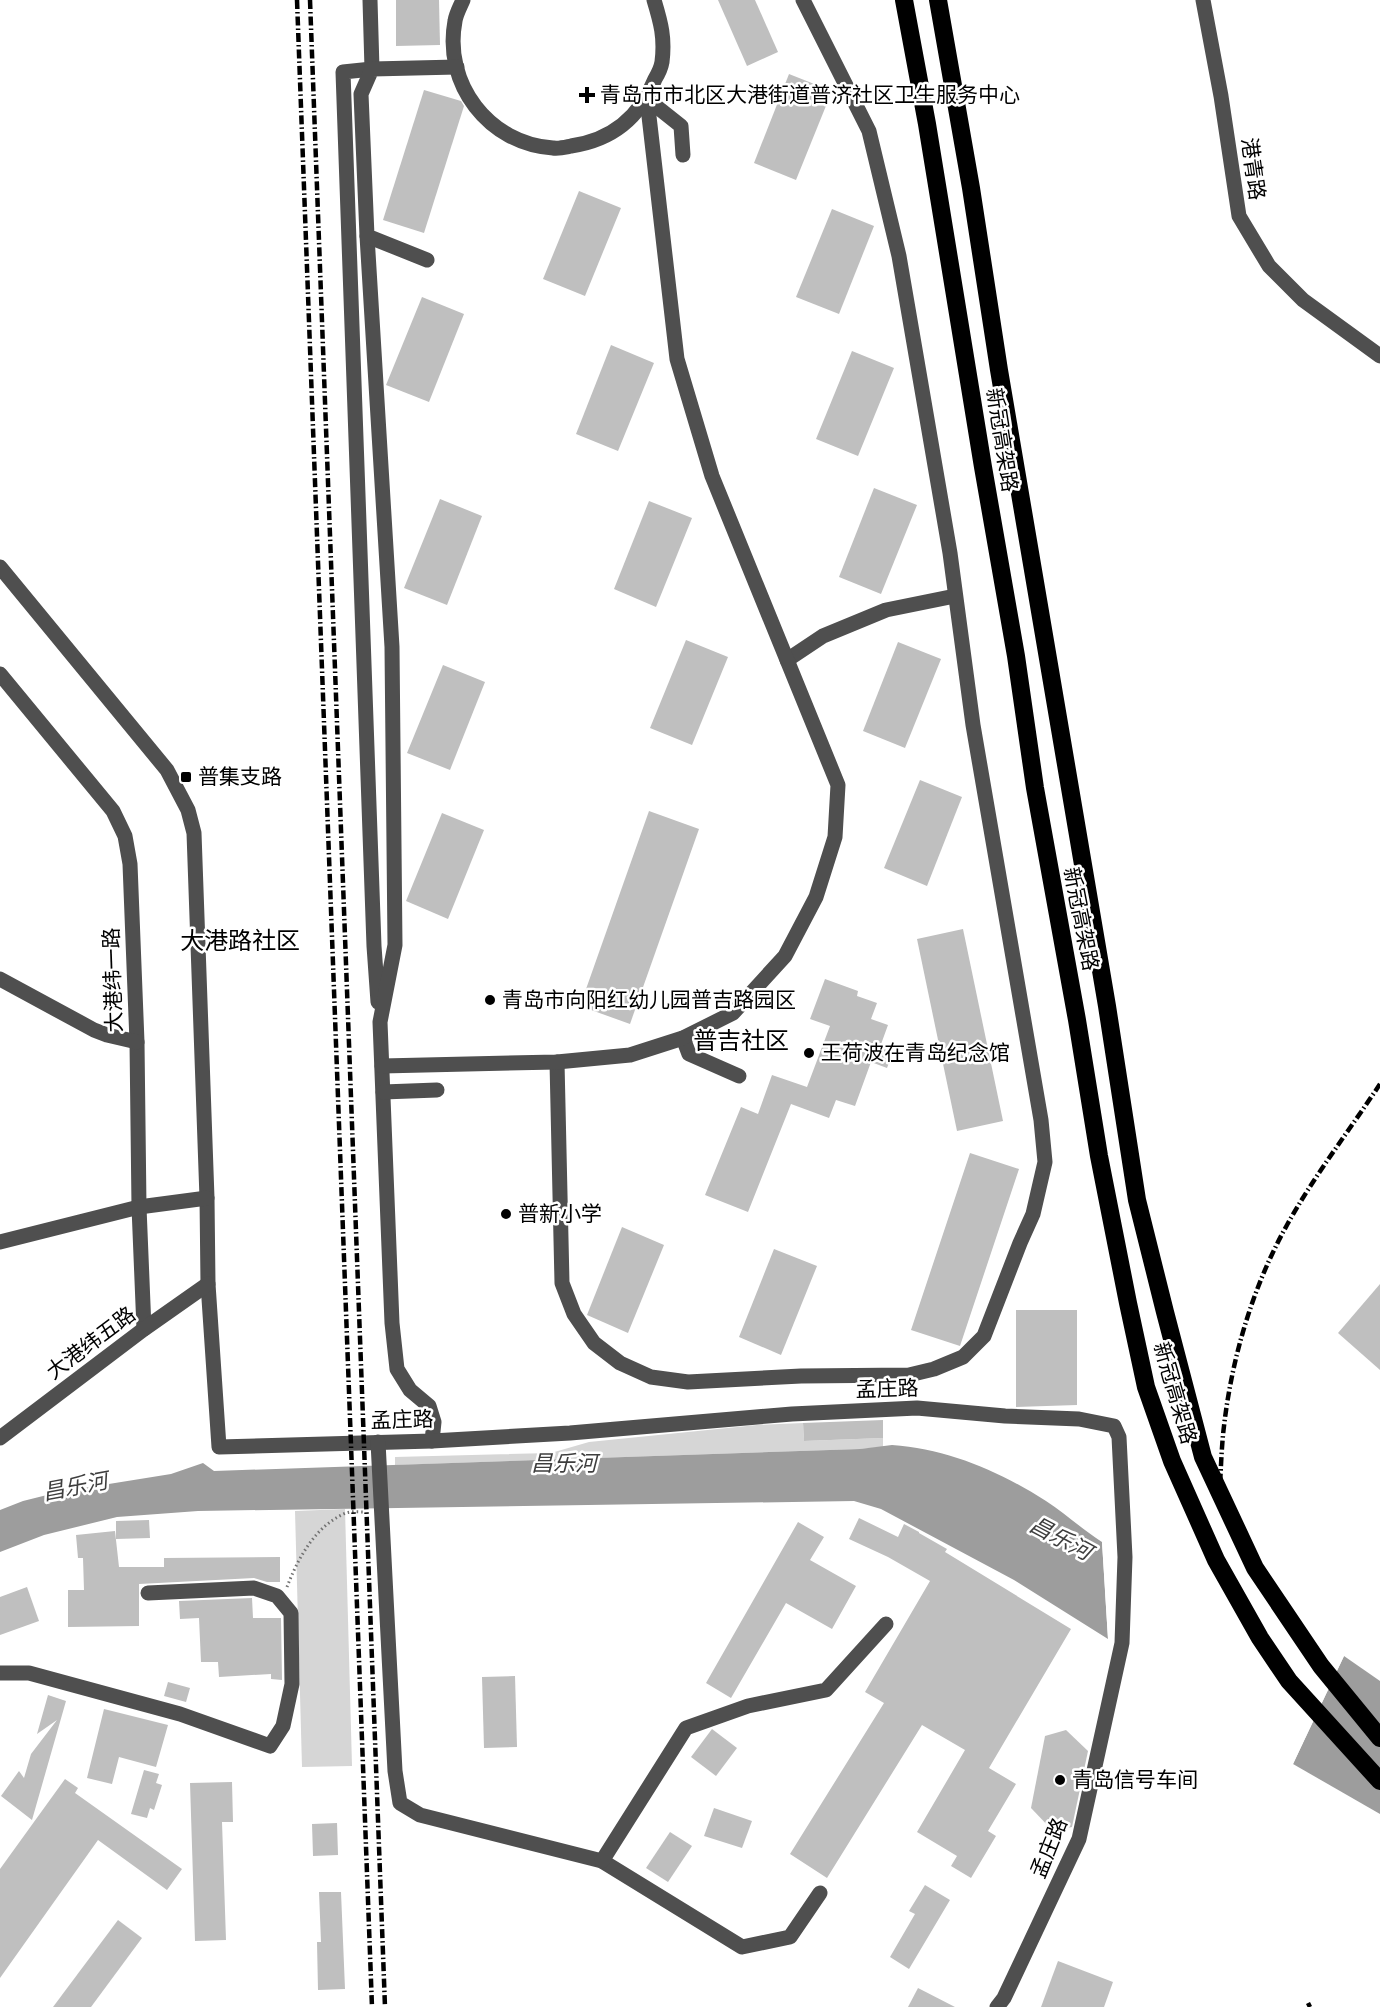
<svg xmlns="http://www.w3.org/2000/svg" width="1380" height="2007" font-family="Ubuntu,'Noto Sans SC',sans-serif">
  <rect width="100%" height="100%" fill="#fff"/>
  <g fill="#d6d6d6">
    <polygon points="803,1423 804,1441 883,1438 883,1447 860,1449 395,1465 395,1457 551,1453 589,1442 757,1425"/>
    <polygon points="345,1509 352,1766 302,1767 295,1511"/>
  </g>
  <g fill="#9d9d9d">
    <path d="M892,1445C948,1449 999,1471 1046,1501C1066,1514 1083,1530 1102,1542L1108,1639L1014,1580L881,1509L854,1501L198,1511L117,1517L44,1535L0,1552V1510L23,1501L59,1492L171,1474L203,1463L214,1471L860,1449Z"/>
    <polygon points="1344,1656 1380,1681 1380,1814 1293,1764"/>
  </g>
  <g fill="#fff">
    <polygon points="1102,1542 1106,1544 1111,1641 1108,1639"/>
    <polygon points="1341,1654 1344,1656 1293,1764 1290,1762"/>
  </g>
  <g fill="#bfbfbf">
    <polygon points="396,0 439,0 440,45 396,46"/>
    <polygon points="718,0 755,0 778,52 747,66"/>
    <polygon points="789,74 832,91 796,180 754,163"/>
    <polygon points="424,90 461,101 464,106 424,233 383,220"/>
    <polygon points="579,191 621,208 585,296 543,279"/>
    <polygon points="832,209 874,226 839,314 796,297"/>
    <polygon points="422,297 464,314 429,402 386,385"/>
    <polygon points="611,345 654,363 618,451 576,434"/>
    <polygon points="852,351 894,368 858,456 816,439"/>
    <polygon points="874,488 917,505 881,594 839,577"/>
    <polygon points="440,499 482,516 447,605 404,588"/>
    <polygon points="649,501 692,518 656,607 614,589"/>
    <polygon points="686,640 728,657 692,745 650,728"/>
    <polygon points="898,642 941,659 905,748 863,731"/>
    <polygon points="443,665 485,682 450,770 407,753"/>
    <polygon points="920,780 962,797 927,886 884,868"/>
    <polygon points="649,811 699,829 630,1024 580,1006"/>
    <polygon points="442,813 484,830 448,919 406,901"/>
    <polygon points="963,929 1003,1121 957,1131 917,939"/>
    <polygon points="825,979 858,991 857,996 877,1003 871,1019 888,1025 880,1047 893,1052 887,1068 871,1062 855,1106 836,1100 829,1118 791,1104 748,1212 705,1195 741,1107 758,1114 772,1075 807,1087 830,1026 810,1019"/>
    <polygon points="970,1153 1019,1169 960,1346 911,1330"/>
    <polygon points="622,1227 664,1245 628,1333 587,1315"/>
    <polygon points="774,1249 817,1266 781,1355 739,1337"/>
    <polygon points="1380,1284 1380,1370 1338,1333"/>
    <polygon points="1016,1310 1077,1310 1077,1405 1016,1407"/>
    <polygon points="883,1420 883,1438 804,1441 803,1423"/>
    <polygon points="859,1518 898,1537 904,1524 919,1532 919,1533 947,1549 945,1552 1071,1629 989,1768 1016,1784 988,1831 996,1836 971,1878 951,1866 957,1856 917,1832 965,1750 922,1725 827,1878 790,1854 884,1703 865,1692 930,1581 888,1557 849,1539"/>
    <polygon points="149,1520 150,1538 116,1539 116,1521"/>
    <polygon points="798,1522 824,1537 810,1560 856,1586 832,1629 786,1603 731,1698 706,1683"/>
    <polygon points="115,1531 119,1567 164,1567 164,1558 280,1557 280,1582 267,1582 254,1578 139,1584 139,1626 68,1627 68,1590 84,1590 83,1558 78,1558 76,1535"/>
    <polygon points="27,1587 39,1621 0,1635 0,1597"/>
    <polygon points="252,1598 253,1618 281,1618 282,1680 271,1679 271,1674 219,1677 218,1662 201,1662 199,1618 180,1619 179,1601"/>
    <polygon points="515,1676 517,1747 484,1748 482,1677"/>
    <polygon points="168,1682 190,1688 186,1702 164,1696"/>
    <polygon points="48,1695 66,1701 32,1820 1,1796 19,1771 24,1778 31,1754 57,1720 37,1734"/>
    <polygon points="104,1709 168,1725 156,1767 119,1757 112,1784 87,1778"/>
    <polygon points="712,1729 737,1748 716,1776 691,1757"/>
    <polygon points="1066,1730 1088,1751 1072,1827 1053,1831 1031,1808 1045,1736"/>
    <polygon points="144,1770 159,1774 156,1783 162,1785 154,1810 150,1808 147,1818 131,1814"/>
    <polygon points="65,1779 78,1788 75,1793 182,1869 167,1890 98,1840 0,1978 0,1869"/>
    <polygon points="232,1782 233,1822 222,1822 226,1940 195,1941 190,1783"/>
    <polygon points="714,1808 752,1821 742,1848 704,1836"/>
    <polygon points="337,1823 338,1855 313,1856 312,1824"/>
    <polygon points="670,1832 692,1846 668,1882 646,1868"/>
    <polygon points="925,1885 950,1900 909,1969 890,1957 915,1914 909,1911"/>
    <polygon points="319,1892 341,1892 345,1989 318,1990 317,1942 321,1942"/>
    <polygon points="118,1920 142,1938 91,2007 53,2007"/>
    <polygon points="1058,1961 1113,1982 1104,2007 1041,2007"/>
    <polygon points="918,1988 955,2007 908,2007"/>
  </g>
  <g fill="none" stroke-linecap="round" stroke-linejoin="round">
    <path stroke="#717171" stroke-width="3" stroke-dasharray="1.5 3" stroke-linecap="butt" d="M287,1587C298,1558 316,1525 346,1513C352,1511 359,1512 365,1512"/>
    <g stroke="#4f4f4f" stroke-width="15">
      <polyline points="370,0 372,69 343,72 374,946 378,1002"/>
      <path d="M463,0C460,7 456,14 455,21C443,84 489,144 553,148C559,149 566,147 571,146C612,140 640,117 655,79C658,74 661,68 662,62C665,38 661,23 654,0"/>
      <polyline points="1203,0 1221,96 1239,216 1269,266 1303,300 1380,356"/>
      <polyline points="647,99 681,126 683,155"/>
      <polyline points="367,236 392,647 395,945 380,1022 392,1323 397,1369 410,1390 429,1406 434,1422 432,1441"/>
      <polyline points="427,260 367,236 361,94 372,69 457,67"/>
      <polyline points="0,567 167,770 188,810 194,833 207,1198 208,1284 219,1447 432,1441 570,1433 792,1414 917,1408 1005,1416 1079,1419 1114,1426 1119,1437 1125,1557 1122,1643 1079,1839 1004,1998 997,2007"/>
      <polyline points="787,660 823,636 886,610 955,596"/>
      <polyline points="0,674 113,811 125,836 130,864 137,1042 139,1207 144,1329"/>
      <polyline points="0,979 94,1030 107,1035 137,1042"/>
      <polyline points="683,1038 689,1054 739,1076"/>
      <polyline points="557,1062 562,1283 574,1314 594,1343 620,1363 651,1377 688,1382 801,1376 909,1375 934,1369 963,1357 984,1336 1020,1243 1033,1214 1045,1162 1041,1120 973,725 950,553 899,256 869,131 803,0"/>
      <polyline points="382,1066 557,1062 630,1055 683,1038 733,1013 785,956 816,897 835,837 838,785 712,476 677,359 647,99"/>
      <polyline points="383,1092 437,1090"/>
      <polyline points="0,1242 139,1207 207,1198"/>
      <polyline points="0,1438 144,1329 208,1284"/>
      <polyline points="378,1442 395,1771 400,1803 420,1815 602,1861 742,1947 790,1937 820,1893"/>
      <polyline points="0,1673 29,1673 180,1714 270,1746 283,1726 292,1684 291,1613 277,1596 254,1588 148,1593"/>
      <polyline points="602,1861 686,1728 748,1706 826,1690 886,1624"/>
    </g>
    <g stroke="#000" stroke-width="18">
      <polyline points="904,0 927,124 983,467 1016,656 1035,788 1077,1020 1099,1156 1128,1303 1146,1387 1172,1461 1216,1560 1260,1638 1289,1681 1380,1781"/>
      <polyline points="938,0 971,188 999,370 1107,1006 1137,1200 1165,1312 1203,1457 1255,1568 1321,1666 1380,1738"/>
    </g>
    <g stroke="#000" stroke-width="4.5" stroke-dasharray="9 3 1.5 3" stroke-linecap="butt">
      <polyline points="297,0 372,2007"/>
      <polyline points="310,0 385,2007"/>
      <path d="M1219,1499C1221,1475 1221,1450 1224,1426C1232,1357 1253,1286 1287,1225C1314,1176 1349,1131 1380,1084"/>
      <polyline points="1308,2003 1310,2007"/>
    </g>
  </g>
  <g fill="#000" stroke="#fff" stroke-width="2">
    <path d="M584 86h6v6h6v6h-6v6h-6v-6h-6v-6h6z"/>
    <rect x="180" y="771" width="12" height="12" rx="3"/>
    <circle cx="490" cy="1000" r="6"/>
    <circle cx="809" cy="1053" r="6"/>
    <circle cx="506" cy="1214" r="6"/>
    <circle cx="1060" cy="1780" r="6"/>
  </g>
  <g text-anchor="middle" stroke-width="5" stroke-linejoin="round" paint-order="stroke">
    <g font-size="21" fill="#000" stroke="#fff" text-anchor="start">
      <text x="600" y="102">青岛市市北区大港街道普济社区卫生服务中心</text>
      <text x="198" y="784">普集支路</text>
      <text x="502" y="1007">青岛市向阳红幼儿园普吉路园区</text>
      <text x="821" y="1060">王荷波在青岛纪念馆</text>
      <text x="518" y="1221">普新小学</text>
      <text x="1072" y="1787">青岛信号车间</text>
    </g>
    <g font-size="21" fill="#000" stroke="#fff">
      <text transform="translate(1253 169) rotate(82)" y="7">港青路</text>
      <text transform="translate(1002 440) rotate(81)" y="7">新冠高架路</text>
      <text transform="translate(1081 919) rotate(79)" y="7">新冠高架路</text>
      <text transform="translate(113 980) rotate(-92)" y="7">大港纬一路</text>
      <text transform="translate(91 1343) rotate(-37)" y="7">大港纬五路</text>
      <text transform="translate(887 1389) rotate(-2)" y="7">孟庄路</text>
      <text transform="translate(1175 1393) rotate(74)" y="7">新冠高架路</text>
      <text transform="translate(402 1420) rotate(-2)" y="7">孟庄路</text>
      <text transform="translate(1049 1848) rotate(-68)" y="7">孟庄路</text>
    </g>
    <g font-size="22" font-style="italic" fill="#3e3e3e" stroke="#fff">
      <text x="564" y="1471">昌乐河</text>
      <text transform="translate(75 1486) rotate(-11)" y="8">昌乐河</text>
      <text transform="translate(1061 1538) rotate(28)" y="8">昌乐河</text>
    </g>
    <g font-size="24" fill="#000" stroke="#fff">
      <text x="240" y="949">大港路社区</text>
      <text x="741" y="1049">普吉社区</text>
    </g>
  </g>
</svg>
